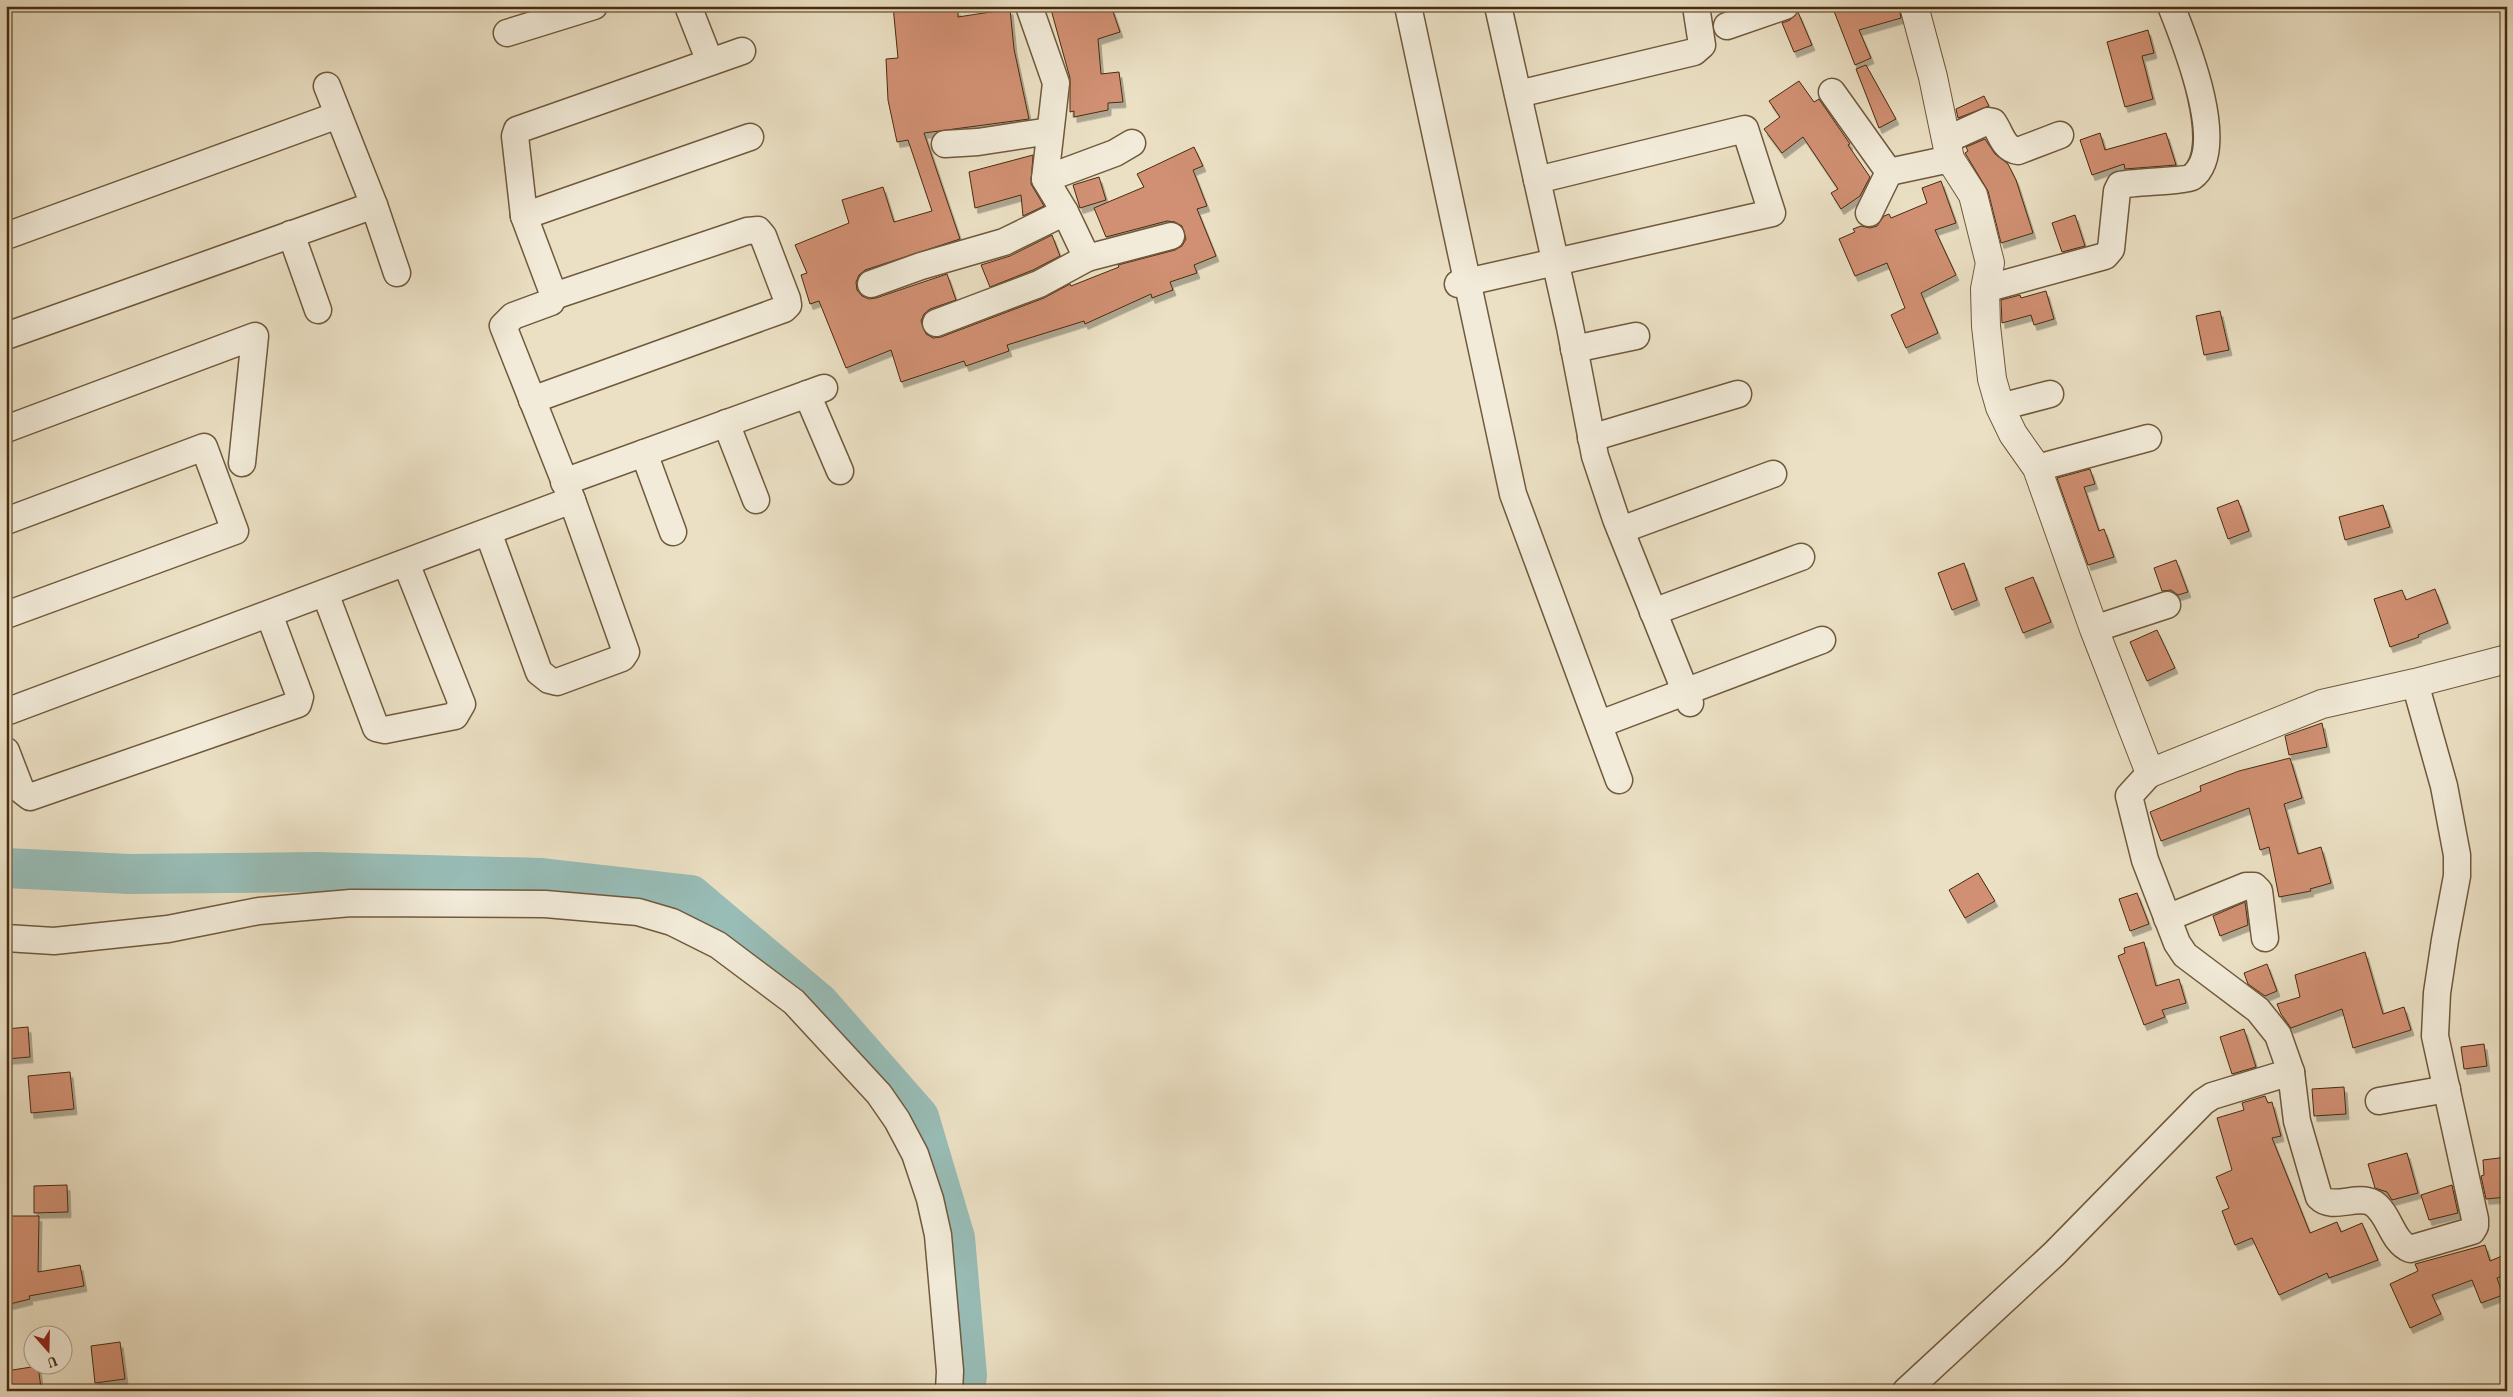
<svg xmlns="http://www.w3.org/2000/svg" width="2513" height="1397" font-family="Vollkorn,serif">
  <defs>
    <filter id="shadow"><feDropShadow dx="3" dy="5.5" stdDeviation="0" flood-color="#0004"/></filter>
  </defs>
  <rect width="100%" height="100%" fill="#ebe0c4"/>
  <filter id="stains"><feTurbulence type="fractalNoise" baseFrequency=".004" numOctaves="4"/><feColorMatrix values="0 0 0 0 .2 0 0 0 0 .09 0 0 0 0 .02 0 0 0 .5 -.17"/></filter>
  <radialGradient id="worn" r=".72"><stop offset=".6" stop-color="#630" stop-opacity="0"/><stop offset="1" stop-color="#630" stop-opacity=".3"/></radialGradient>
  <g fill="none" stroke-linecap="round" stroke-linejoin="round">
    <polyline stroke="#98bdb7" stroke-width="40" points="6,868 129,874 317,872 542,878 691,895 819,1003 919,1117 955,1238 967,1375 965,1391"/>
  </g>
  <g fill="#d19073" stroke="#472c0f" filter="url(#shadow)">
    <polygon points="893,6 958,10 958,17 1010,9 1014,49 1029,119 924,133 960,239 865,270 859,275 856,282 857,290 862,296 869,299 876,298 947,274 956,300 930,309 924,314 921,321 926,334 933,338 941,337 1044,298 1070,284 1071,286 1119,267 1118,265 1175,250 1182,246 1186,239 1182,226 1175,222 1167,221 1106,237 1094,208 1144,187 1137,174 1194,147 1203,166 1193,170 1207,206 1197,209 1216,256 1194,265 1197,273 1170,282 1173,290 1152,298 1151,294 1085,324 1084,321 1007,345 1009,351 966,366 964,361 901,382 891,350 846,368 819,301 810,304 801,275 807,273 795,245 849,223 842,200 883,187 894,222 932,211 908,140 897,142 888,100 886,59 898,58"/>
    <polygon points="1050,6 1111,6 1120,32 1098,39 1101,74 1119,72 1123,102 1108,103 1108,110 1074,117 1074,111 1070,112 1070,78"/>
    <polygon points="1832,6 1899,6 1901,18 1859,30 1871,58 1855,65"/>
    <polygon points="1798,12 1812,45 1794,52 1782,23 1790,20"/>
    <polygon points="2148,30 2154,53 2142,56 2153,99 2125,107 2107,42"/>
    <polygon points="1866,65 1896,119 1879,128 1856,69"/>
    <polygon points="1799,81 1814,102 1819,99 1850,144 1848,145 1870,177 1860,196 1841,209 1831,193 1838,189 1803,137 1782,153 1764,129 1780,117 1769,101"/>
    <polygon points="1984,96 1989,106 1958,118 1956,109"/>
    <polygon points="2100,133 2105,150 2166,133 2176,165 2125,169 2124,164 2092,175 2080,140"/>
    <polygon points="1985,139 1995,154 2008,164 2016,180 2033,233 2001,243 1988,191 1965,153 1968,151 1966,147"/>
    <polygon points="1033,155 1031,184 1044,206 1023,216 1021,195 975,208 969,172"/>
    <polygon points="1099,177 1106,200 1080,208 1073,185"/>
    <polygon points="1941,181 1956,223 1935,230 1956,275 1921,293 1938,333 1906,348 1891,315 1905,308 1887,263 1855,276 1839,239 1855,232 1853,229 1861,226 1870,228 1877,226 1884,216 1889,214 1891,218 1927,203 1922,188"/>
    <polygon points="2075,215 2085,246 2062,252 2052,223"/>
    <polygon points="1052,235 1060,256 1033,270 990,287 981,265 1010,256"/>
    <polygon points="2046,291 2054,319 2034,325 2031,315 2002,323 2001,300 2020,295 2021,298"/>
    <polygon points="2220,311 2229,350 2204,355 2196,316"/>
    <polygon points="2090,469 2095,484 2084,487 2099,531 2104,529 2114,557 2088,565 2057,478"/>
    <polygon points="2238,500 2249,531 2228,539 2217,508"/>
    <polygon points="2383,505 2390,527 2345,540 2339,517"/>
    <polygon points="2176,560 2188,592 2178,595 2171,590 2162,591 2154,568"/>
    <polygon points="1964,563 1977,600 1952,610 1938,573"/>
    <polygon points="2033,577 2051,622 2023,633 2005,588"/>
    <polygon points="2435,589 2448,623 2418,635 2419,637 2390,647 2374,599 2402,590 2406,600"/>
    <polygon points="2157,630 2175,668 2147,681 2130,642"/>
    <polygon points="2322,723 2327,747 2289,755 2285,736"/>
    <polygon points="2290,758 2302,798 2284,804 2298,854 2321,847 2331,883 2310,889 2311,891 2279,897 2269,847 2260,850 2249,808 2161,841 2150,812 2201,791 2200,786 2239,771"/>
    <polygon points="1978,873 1995,901 1965,918 1949,890"/>
    <polygon points="2137,893 2149,924 2130,931 2119,899"/>
    <polygon points="2245,902 2248,925 2220,936 2213,916"/>
    <polygon points="2144,942 2156,986 2179,979 2186,1003 2162,1010 2165,1017 2144,1025 2118,956 2125,953 2124,948"/>
    <polygon points="2365,952 2383,1014 2404,1007 2411,1030 2353,1048 2342,1009 2291,1028 2281,1014 2277,1004 2300,997 2295,975"/>
    <polygon points="2267,964 2277,991 2265,996 2248,984 2244,973"/>
    <polygon points="28,1027 30,1057 6,1059 6,1029"/>
    <polygon points="2244,1029 2256,1067 2232,1074 2220,1037"/>
    <polygon points="2484,1044 2487,1066 2464,1069 2461,1047"/>
    <polygon points="70,1072 74,1109 31,1113 28,1076"/>
    <polygon points="2344,1087 2346,1114 2314,1116 2312,1089"/>
    <polygon points="2265,1096 2268,1103 2272,1102 2281,1136 2272,1138 2310,1233 2337,1222 2341,1232 2362,1223 2378,1260 2329,1278 2327,1273 2279,1295 2252,1238 2235,1245 2222,1211 2229,1208 2216,1177 2232,1170 2217,1118 2244,1110 2242,1103"/>
    <polygon points="2407,1153 2418,1193 2392,1200 2387,1192 2375,1188 2368,1164"/>
    <polygon points="2507,1157 2507,1197 2486,1199 2481,1176 2484,1175 2483,1160"/>
    <polygon points="67,1185 68,1212 34,1213 34,1186"/>
    <polygon points="2452,1185 2458,1213 2429,1220 2421,1195"/>
    <polygon points="6,1216 39,1216 38,1272 80,1265 84,1286 29,1296 30,1299 6,1305"/>
    <polygon points="2485,1245 2490,1261 2502,1256 2507,1269 2507,1274 2497,1278 2503,1295 2481,1303 2472,1280 2432,1295 2441,1314 2410,1328 2390,1284 2418,1271 2415,1264"/>
    <polygon points="120,1342 125,1379 95,1383 91,1346"/>
    <polygon points="38,1366 41,1388 6,1391 6,1371"/>
  </g>
  <g fill="none" stroke-linecap="round" stroke-linejoin="round">
    <defs>
      <g id="minor">
        <polyline points="688,6 710,62"/>
        <polyline points="1408,6 1513,494 1619,780"/>
        <polyline points="1498,6 1570,327 1595,456 1616,519 1690,703"/>
        <polyline points="1727,26 1785,6"/>
        <polyline points="507,33 594,6"/>
        <polyline points="327,86 374,205 397,273"/>
        <polyline points="1832,92 1889,172 1950,159"/>
        <polyline points="1518,94 1694,52 1702,45 1696,6"/>
        <path d="M1946,140L1988,121L1993,122C2001,133 2003,149 2018,151L2060,135"/>
        <polyline points="945,144 978,142 1050,131"/>
        <polyline points="1045,179 1115,153 1132,143"/>
        <polyline points="1869,213 1889,172"/>
        <polyline points="524,216 750,137"/>
        <polyline points="291,234 318,310"/>
        <polyline points="6,236 338,115"/>
        <polyline points="1087,258 1171,236"/>
        <polyline points="871,284 921,266 1004,242 1065,212"/>
        <polyline points="1458,284 1772,213 1745,129 1537,180"/>
        <path d="M1985,289L2105,256L2111,249L2117,191L2120,185C2133,182 2185,181 2192,177C2229,149 2185,41 2171,6"/>
        <polyline points="936,323 1039,284 1087,258 1065,212 1045,179 1056,83 1029,6"/>
        <polyline points="6,336 374,205"/>
        <polyline points="1574,349 1636,336"/>
        <polyline points="807,394 840,471"/>
        <polyline points="532,400 784,309 788,305 787,299 763,236 758,230 747,231 554,296"/>
        <polyline points="2000,407 2050,394"/>
        <polyline points="726,423 756,500"/>
        <polyline points="6,429 255,336 242,463"/>
        <polyline points="1591,438 1738,394"/>
        <polyline points="644,453 673,532"/>
        <polyline points="2037,468 2148,438"/>
        <polyline points="564,482 824,388"/>
        <polyline points="6,521 204,447 235,531 6,615"/>
        <polyline points="1621,530 1773,474"/>
        <polyline points="488,532 539,672 549,680 557,682 622,658 626,652 572,500 503,326 513,316 551,302 554,296 524,216 515,136 517,130 742,51"/>
        <polyline points="325,593 376,728 385,730 455,716 462,704 406,563"/>
        <polyline points="1653,612 1801,557"/>
        <polyline points="2094,629 2167,605"/>
        <polyline points="6,712 572,500"/>
        <polyline points="1600,724 1822,640"/>
        <polyline points="6,751 21,790 30,797 298,704 300,697 269,614"/>
        <path d="M2150,773L2129,796L2145,860L2177,943L2185,955L2258,1010L2278,1035L2291,1072L2297,1121L2319,1197C2332,1211 2357,1194 2373,1203C2390,1214 2391,1241 2410,1249L2472,1231L2475,1226V1219L2435,1036L2437,993L2445,940L2457,876V855L2444,786L2415,683"/>
        <polyline points="2167,918 2246,886 2254,886 2259,891 2265,938"/>
        <polyline points="6,938 54,941 168,929 259,911 351,903 545,904 638,912 672,922 718,945 794,1002 879,1094 897,1120 915,1154 930,1199 938,1235 950,1371 949,1391"/>
        <polyline points="2379,1101 2447,1089"/>
        <polyline points="1906,1391 2054,1254 2203,1102 2212,1096 2291,1072"/>
      </g>
      <polyline id="tertiary" points="1914,6 1933,77 1950,159 1973,195 1990,263 1985,289 1986,326 1992,379 2000,407 2013,434 2037,468 2094,629 2150,773 2322,704 2415,683 2507,659"/>
    </defs>
    <use href="#minor" stroke="#70593c" stroke-width="29"/>
    <use href="#tertiary" stroke="#70593c" stroke-width="30"/>
    <use href="#minor" stroke="#f2ebd9" stroke-width="26"/>
    <use href="#tertiary" stroke="#f2ebd9" stroke-width="28"/>
  </g>
  <rect width="2513" height="1397" fill="none" stroke="#ebe0c4" stroke-width="25"/>
  <rect x="8" y="8" width="2498" height="1382" fill="none" stroke="#472c0f" stroke-width="2.5"/>
  <rect x="12" y="12" width="2488" height="1372" fill="none" stroke="#472c0f"/>
  <g transform="translate(48 1350) rotate(160)"><circle r="24" fill="#f2ebd9" stroke="#ae9f88"/>
  <path d="M0-4L9 19L0 12L-9 19Z" fill="#8f2418"/>
  <text y="-8" font-size="14" font-weight="bold" text-anchor="middle" fill="#472c0f">U</text>
  </g>
  <rect width="100%" height="100%" filter="url(#stains)"/>
  <rect width="100%" height="100%" fill="url(#worn)"/>
</svg>
